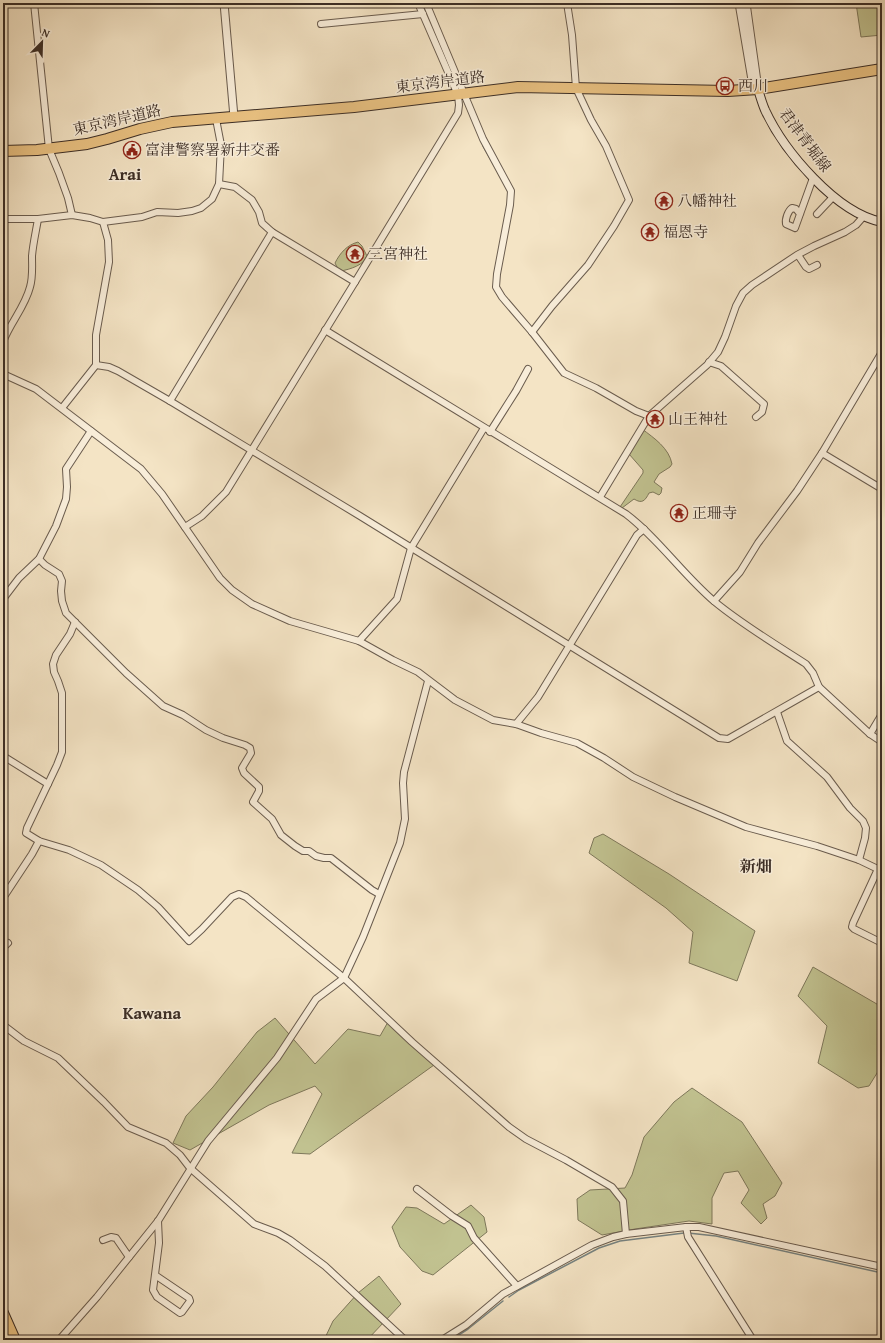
<svg xmlns="http://www.w3.org/2000/svg" width="885" height="1343" font-family="'Gentium Book Plus','Noto Serif JP',serif">
  <rect width="100%" height="100%" fill="#f4e4c5"/>
  <filter id="stains"><feTurbulence type="fractalNoise" baseFrequency=".005" numOctaves="4"/><feColorMatrix values="0 0 0 0 .2 0 0 0 0 .09 0 0 0 0 .02 0 0 0 .5 -.17"/></filter>
  <radialGradient id="worn" r=".72"><stop offset=".6" stop-color="#630" stop-opacity="0"/><stop offset="1" stop-color="#630" stop-opacity=".3"/></radialGradient>
  <g fill="#c1c290" stroke="#7e785b">
    <polygon points="856,3 882,3 882,35 861,37"/>
    <path d="M358,242L362,246L367,256C364,265 351,269 341,271L338,269L335,263C340,253 347,245 358,242Z"/>
    <path d="M642,429C654,438 669,448 672,464L670,467L659,474L654,482L662,488L661,493L659,495L653,492L649,493C645,501 642,504 634,499L622,508L620,507L643,473V470L629,454Z"/>
    <polygon points="603,834 669,874 755,931 737,981 689,963 693,932 666,908 589,853 594,838"/>
    <polygon points="813,967 882,1007 882,1065 869,1086 858,1088 818,1063 827,1026 798,996"/>
    <polygon points="275,1018 315,1064 348,1029 380,1036 388,1022 434,1065 310,1154 292,1153 322,1094 315,1086 269,1105 190,1150 173,1143 186,1116 213,1087 257,1032"/>
    <polygon points="692,1088 742,1122 782,1183 775,1196 763,1204 767,1218 761,1224 741,1203 749,1190 738,1171 724,1173 712,1198 712,1224 689,1221 635,1229 602,1235 578,1220 577,1199 590,1190 625,1188 632,1175 644,1137 674,1102"/>
    <polygon points="471,1205 484,1217 487,1232 433,1275 422,1271 400,1247 392,1227 406,1207 417,1208 444,1224"/>
    <polygon points="379,1276 401,1304 367,1340 324,1340 333,1321 358,1293"/>
  </g>
  <g fill="none" stroke-linecap="round" stroke-linejoin="round">
    <g stroke="#778381" stroke-width="1.5">
      <polyline points="422,3 432,25"/>
      <polyline points="463,99 467,108"/>
      <polyline points="483,146 500,176"/>
      <polyline points="688,1233 716,1236 882,1273"/>
      <polyline points="509,1297 519,1290 599,1248 620,1241 684,1233"/>
      <polyline points="451,1340 468,1329 503,1301"/>
    </g>
    <defs>
      <g id="minor">
        <polyline points="34,3 49,149 59,173 68,198 72,215"/>
        <polyline points="426,3 483,139 511,191 510,205 497,274 496,287 502,297 532,332 564,373 596,388 636,411 649,416"/>
        <polyline points="321,24 423,14"/>
        <polyline points="219,184 235,187 252,200 259,212 262,223 272,232 355,282"/>
        <path d="M800,214L796,209L792,208C788,211 785,219 786,224L795,228L813,178"/>
        <polyline points="817,214 833,197"/>
        <polyline points="3,219 38,219 72,215 90,218 103,222 142,217 157,212 178,213 192,211 201,208 212,199 219,184 221,145 216,119"/>
        <polyline points="798,255 806,267 809,269 817,265"/>
        <path d="M325,330L626,514C659,539 683,575 715,602C743,625 775,644 806,664L813,673L819,687L870,734L882,742"/>
        <polyline points="532,332 552,306 588,265 614,226 629,200 606,146 591,120 576,88 572,35 567,3"/>
        <path d="M3,342C10,323 25,307 30,287C33,277 32,267 32,256C33,244 36,231 38,219"/>
        <polyline points="709,362 721,366 764,404 762,412 756,417"/>
        <polyline points="96,365 109,367 118,371 170,401 360,516 719,738 728,739 819,687"/>
        <polyline points="3,374 36,389 141,469 162,494 220,578 232,590 252,604 290,621 359,641 393,660 418,672 455,700 493,720 516,724 541,733 577,743 604,758 633,777 675,797 746,827 817,846 859,860 882,871"/>
        <polyline points="170,401 272,232"/>
        <polyline points="62,408 96,365 96,335 109,262 108,240 103,222"/>
        <polyline points="490,432 516,391 528,369"/>
        <polyline points="822,453 882,489"/>
        <polyline points="600,497 649,416 707,365 718,352 725,337 736,306 743,293 752,285 797,255 814,246 845,232 856,225 863,217"/>
        <polyline points="185,527 202,516 226,492 355,282 458,113 459,105 458,95 418,3"/>
        <polyline points="39,559 45,565 59,574 62,581 61,591 62,601 66,613 126,673 163,706 183,715 206,730 223,738 245,745 250,748 251,753 242,768 244,773 259,787 259,791 253,802 272,819 281,835 295,846 303,851 309,851 316,856 324,858 331,858 372,890 379,894"/>
        <polyline points="3,599 19,578 39,559 56,526 66,499 67,487 66,469 91,431"/>
        <polyline points="714,601 740,572 758,543 797,491 822,453 882,352"/>
        <polyline points="75,622 70,634 56,655 53,664 54,672 58,681 62,693 62,752 57,765 27,828 26,833 39,841 69,850 101,865 138,890 158,907 189,941 202,929 232,897 239,894 246,897 344,978 412,1042 509,1127 526,1139 566,1160 612,1187 623,1201 626,1234"/>
        <polyline points="359,641 397,599 411,548 484,428"/>
        <polyline points="777,712 787,741 827,777 850,808 863,821 866,828 865,838 859,860"/>
        <polyline points="516,724 538,697 637,535 644,529"/>
        <polyline points="870,734 882,714"/>
        <polyline points="3,756 48,784"/>
        <polyline points="878,869 853,923 852,927 854,929 882,943"/>
        <polyline points="3,898 32,854 39,841"/>
        <polyline points="3,948 8,943"/>
        <polyline points="3,1025 24,1041 58,1058 104,1102 128,1127 166,1143 180,1155 190,1168 254,1224 278,1233 290,1240 325,1266 405,1340"/>
        <polyline points="417,1189 452,1216 468,1226 474,1238 517,1286"/>
        <polyline points="686,1227 688,1237 753,1340"/>
        <polyline points="103,1240 111,1237 116,1238 129,1257"/>
        <polyline points="155,1275 189,1298 190,1301 182,1312 180,1313 157,1297 153,1290 159,1243 158,1221"/>
        <polyline points="59,1340 97,1297 158,1221 208,1141 277,1058 316,999 344,978 363,937 400,843 405,819 403,783 404,772 428,681"/>
        <polyline points="442,1340 466,1325 503,1294 592,1245 613,1237 626,1234 686,1227 699,1227 882,1267"/>
        <polyline points="880,1340 882,1330"/>
      </g>
      <g id="tertiary">
        <polyline points="224,3 234,117"/>
        <polyline points="739,3 752,80 758,89 746,3"/>
      </g>
      <path id="secondary" d="M758,89C760,96 762,103 765,110C784,151 836,213 882,222"/>
      <g id="trunk">
        <polyline points="3,151 37,150 87,144 107,139 140,129 172,122 354,107 518,87 728,91 758,89 882,69"/>
        <polyline points="3,1313 15,1340"/>
      </g>
    </defs>
    <use href="#minor" stroke="#6a5c4e" stroke-width="8"/>
    <use href="#tertiary" stroke="#6a5c4e" stroke-width="9"/>
    <use href="#secondary" stroke="#3c2e26" stroke-width="10"/>
    <use href="#trunk" stroke="#3c2e26" stroke-width="12"/>
    <use href="#minor" stroke="#f8edd9" stroke-width="6"/>
    <use href="#tertiary" stroke="#f8edd9" stroke-width="7"/>
    <use href="#secondary" stroke="#f8edd9" stroke-width="8"/>
    <use href="#trunk" stroke="#eac282" stroke-width="10"/>
  </g>
  <defs>
    <symbol id="bus-ring" viewBox="-11 -11 22 22"><circle r="9.5" fill="#f8edd9" stroke="#8f2418" stroke-width="1.5"/><path d="M-5-6H5V4H4V6H2V4H-2V6H-4V4H-5ZM-3.5-4V0h7V-4ZM-3.5 1.2v1.5H-2V1.2ZM2 1.2v1.5H3.5V1.2Z" fill="#8f2418"/></symbol>
    <symbol id="civic-ring" viewBox="-11 -11 22 22"><circle r="9.5" fill="#f8edd9" stroke="#8f2418" stroke-width="1.5"/><path d="M-.6-6.5H3V-4.5H.6V-3L4-1V1h2V6H-6V1h2V-1L-.6-3ZM-1.2 2.5V6h2.4V2.5Z" fill="#8f2418"/></symbol>
    <symbol id="temple-ring" viewBox="-11 -11 22 22"><circle r="9.5" fill="#f8edd9" stroke="#8f2418" stroke-width="1.5"/><path d="M0-6L5-2H3V0L6.5 2.5H4V6H1.5V3h-3V6H-4V2.5H-6.5L-3 0V-2H-5Z" fill="#8f2418"/></symbol>
  </defs>
  <g fill-rule="evenodd">
    <use href="#bus-ring" x="715" y="76" width="20" height="20"/>
    <use href="#civic-ring" x="122" y="140" width="20" height="20"/>
    <use href="#temple-ring" x="654" y="191" width="20" height="20"/>
    <use href="#temple-ring" x="640" y="222" width="20" height="20"/>
    <use href="#temple-ring" x="345" y="244" width="20" height="20"/>
    <use href="#temple-ring" x="645" y="409" width="20" height="20"/>
    <use href="#temple-ring" x="669" y="503" width="20" height="20"/>
  </g>
  <g text-anchor="middle" stroke-width="3" stroke-linejoin="round" paint-order="stroke">
    <g font-size="15" fill="#3c2e26" stroke="#f8edd9">
      <text transform="translate(440 82) rotate(-7)" y="5">東京湾岸道路</text>
      <text transform="translate(117 120) rotate(-13)" y="5">東京湾岸道路</text>
      <text transform="translate(805 140) rotate(53)" y="5">君津青堀線</text>
    </g>
    <g font-size="15" fill="#3c2e26" stroke="#f8edd9" text-anchor="start">
      <text x="738" y="91">西川</text>
      <text x="145" y="155">富津警察署新井交番</text>
      <text x="677" y="206">八幡神社</text>
      <text x="663" y="237">福恩寺</text>
      <text x="368" y="259">三宮神社</text>
      <text x="668" y="424">山王神社</text>
      <text x="692" y="518">正珊寺</text>
    </g>
    <g font-size="16" font-weight="bold" fill="#3c2e26" stroke="#f8edd9">
      <text x="756" y="872">新畑</text>
    </g>
    <g font-size="17" font-weight="bold" fill="#3c2e26" stroke="#f8edd9">
      <text x="125" y="180">Arai</text>
      <text x="152" y="1019">Kawana</text>
    </g>
  </g>
  <rect width="885" height="1343" fill="none" stroke="#f4e4c5" stroke-width="16"/>
  <rect x="4" y="4" width="877" height="1335" fill="none" stroke="#3c2e26" stroke-width="2"/>
  <rect x="8" y="8" width="869" height="1327" fill="none" stroke="#3c2e26"/>
  <g transform="translate(42 42) rotate(23)" stroke="#f8edd9" stroke-width="3" paint-order="stroke">
  <path d="M0-3L7 15L0 10L-7 15Z" fill="#3c2e26"/>
  <text y="-6" font-size="11" font-weight="bold" text-anchor="middle" fill="#3c2e26">N</text>
  </g>
  <rect width="100%" height="100%" filter="url(#stains)"/>
  <rect width="100%" height="100%" fill="url(#worn)"/>
</svg>
